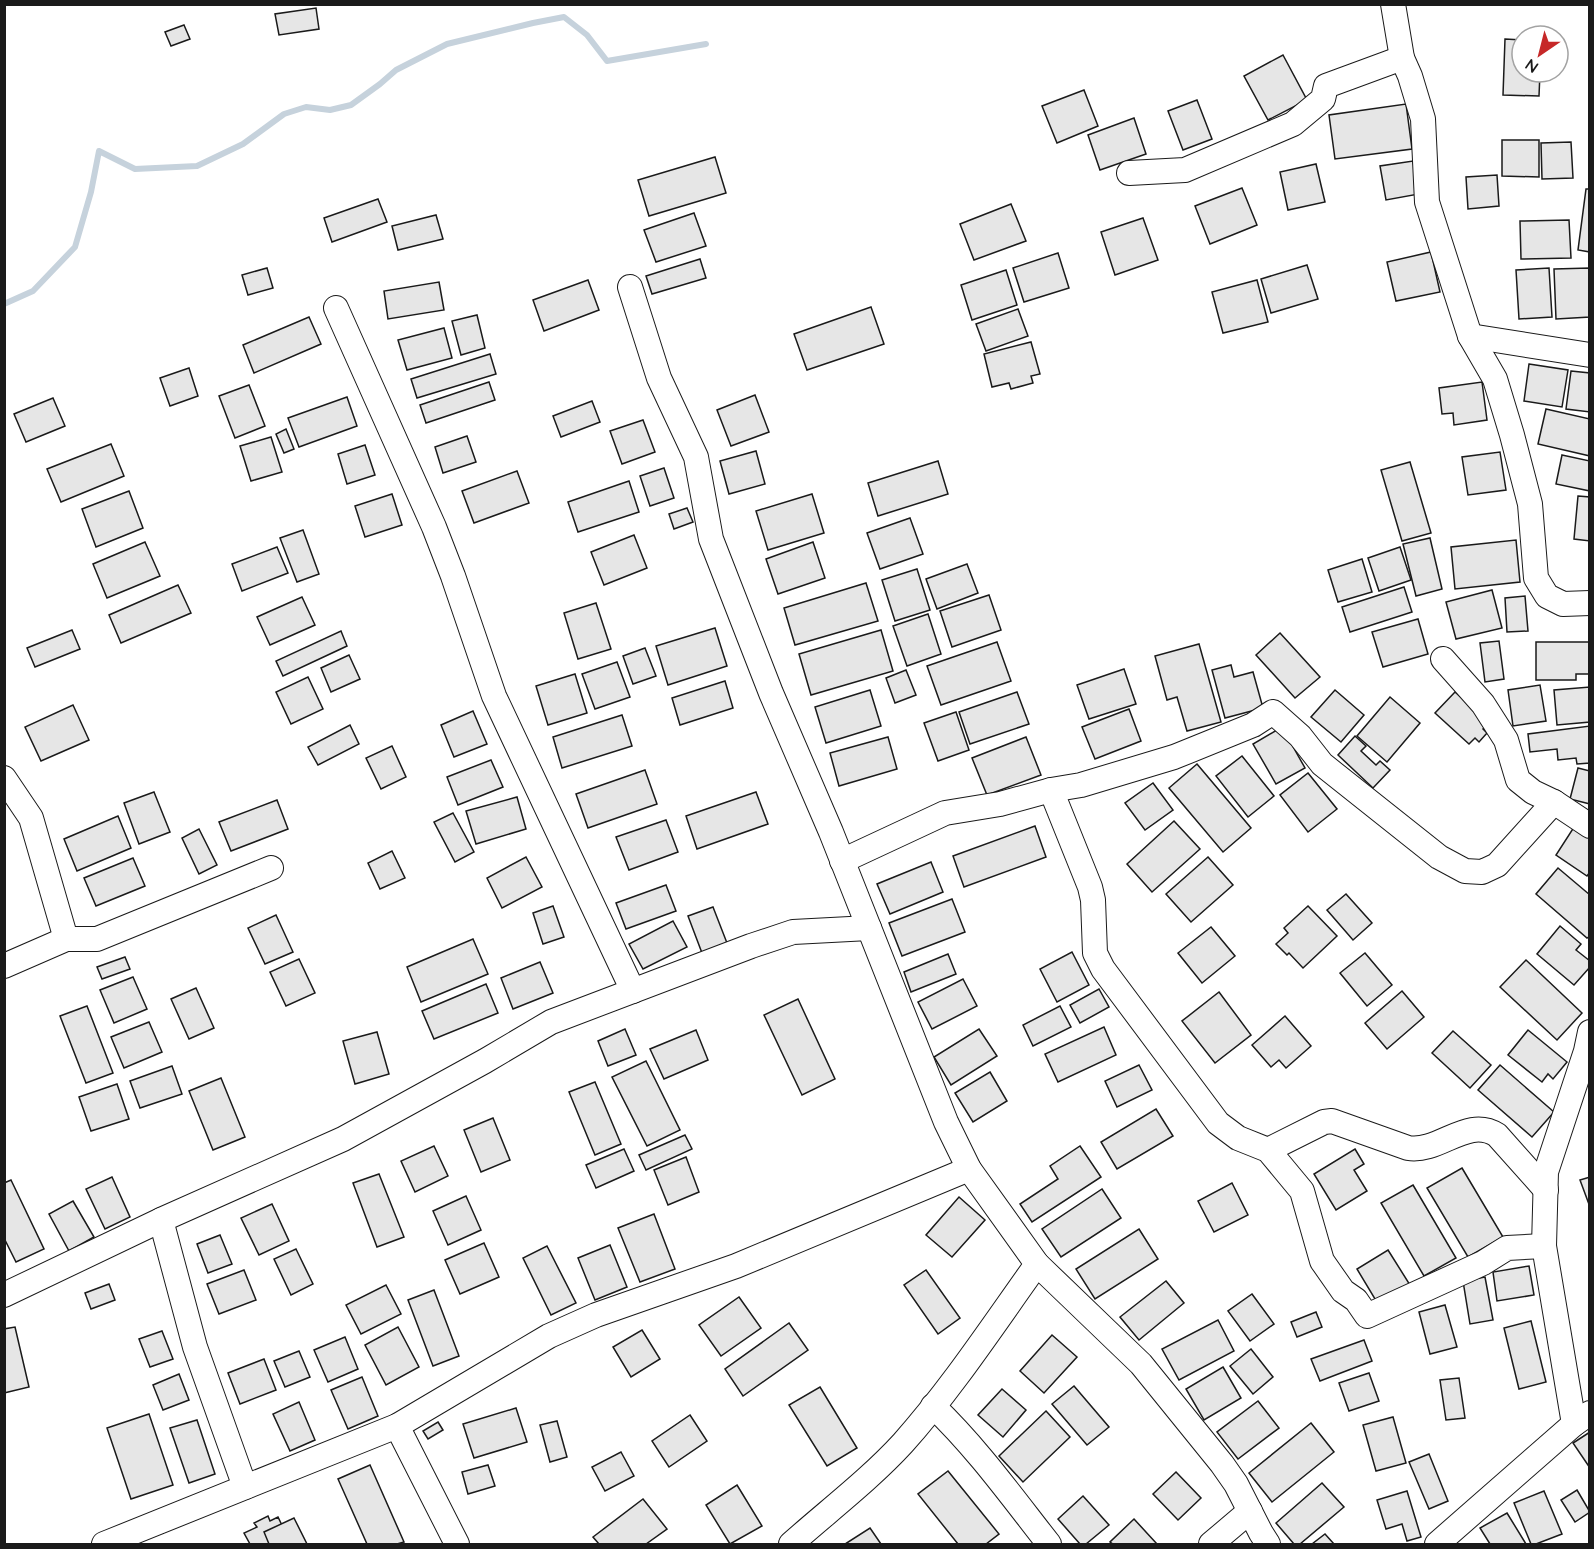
<svg xmlns="http://www.w3.org/2000/svg" width="1594" height="1549" font-family="Quicksand,sans-serif">
  <rect width="100%" height="100%" fill="#fff"/>
  <g fill="none" stroke-linecap="round" stroke-linejoin="round">
    <polyline stroke="#c6d2dc" stroke-width="6" points="4,304 33,291 75,247 91,192 99,151 135,169 197,166 243,144 284,114 306,107 330,110 351,105 380,84 396,70 447,44 533,23 564,17 587,35 607,61 706,44"/>
  </g>
  <g fill="#e6e6e6" stroke="#1a1a1a" stroke-width="1.5">
    <polygon points="316,8 319,29 279,35 275,14"/>
    <polygon points="184,25 190,39 171,46 165,32"/>
    <polygon points="1505,39 1522,40 1522,72 1540,72 1539,96 1503,95"/>
    <polygon points="1283,55 1307,100 1268,120 1244,76"/>
    <polygon points="1084,90 1098,126 1057,143 1042,106"/>
    <polygon points="1197,100 1212,139 1183,150 1168,111"/>
    <polygon points="1406,104 1412,149 1335,159 1329,115"/>
    <polygon points="1134,118 1146,154 1100,170 1088,135"/>
    <polygon points="1502,140 1539,140 1539,177 1502,176"/>
    <polygon points="1571,142 1573,178 1542,179 1541,143"/>
    <polygon points="715,157 726,193 649,216 638,180"/>
    <polygon points="1413,161 1419,194 1386,200 1380,166"/>
    <polygon points="1316,164 1325,202 1288,210 1280,172"/>
    <polygon points="1497,175 1499,206 1468,209 1466,177"/>
    <polygon points="1242,188 1257,225 1210,244 1195,206"/>
    <polygon points="1586,189 1590,189 1590,252 1578,250"/>
    <polygon points="378,199 387,222 332,242 324,218"/>
    <polygon points="1011,204 1026,241 974,260 960,224"/>
    <polygon points="694,213 706,246 656,262 644,230"/>
    <polygon points="436,215 443,239 398,250 392,226"/>
    <polygon points="1143,218 1158,260 1115,275 1101,232"/>
    <polygon points="1569,220 1571,258 1521,259 1520,221"/>
    <polygon points="1431,252 1440,292 1396,301 1387,262"/>
    <polygon points="1058,253 1069,288 1024,302 1013,268"/>
    <polygon points="700,259 706,278 652,294 646,276"/>
    <polygon points="1307,265 1318,299 1271,313 1261,279"/>
    <polygon points="267,268 273,288 248,295 242,275"/>
    <polygon points="1549,268 1552,317 1519,319 1516,270"/>
    <polygon points="1590,268 1590,317 1556,319 1554,269"/>
    <polygon points="1006,270 1017,305 972,320 961,285"/>
    <polygon points="588,280 599,310 544,331 533,300"/>
    <polygon points="1257,280 1268,322 1223,333 1212,292"/>
    <polygon points="439,282 444,310 388,319 384,291"/>
    <polygon points="871,307 884,344 807,370 794,334"/>
    <polygon points="1018,309 1028,336 986,351 976,324"/>
    <polygon points="477,315 485,348 461,355 452,321"/>
    <polygon points="309,317 321,344 254,373 243,345"/>
    <polygon points="444,328 452,358 407,370 398,340"/>
    <polygon points="1031,342 1040,374 1031,376 1033,383 1011,389 1009,383 992,387 984,354"/>
    <polygon points="490,354 496,374 417,398 411,379"/>
    <polygon points="1529,364 1568,370 1562,407 1524,401"/>
    <polygon points="189,368 198,396 170,406 160,378"/>
    <polygon points="1571,371 1590,373 1590,412 1566,409"/>
    <polygon points="489,382 495,400 426,423 420,405"/>
    <polygon points="1482,382 1487,420 1454,425 1453,413 1442,414 1439,388"/>
    <polygon points="249,385 265,426 235,438 219,396"/>
    <polygon points="755,395 769,432 731,446 717,410"/>
    <polygon points="347,397 357,426 299,447 288,418"/>
    <polygon points="53,398 65,426 26,442 14,414"/>
    <polygon points="592,401 600,422 561,437 553,416"/>
    <polygon points="1546,409 1590,419 1590,456 1538,444"/>
    <polygon points="643,420 655,452 622,464 610,431"/>
    <polygon points="286,429 294,449 284,453 276,434"/>
    <polygon points="467,436 476,462 443,473 435,447"/>
    <polygon points="271,437 282,472 251,481 240,446"/>
    <polygon points="111,444 124,476 61,502 47,469"/>
    <polygon points="365,445 375,475 347,484 338,454"/>
    <polygon points="756,451 765,484 729,494 720,461"/>
    <polygon points="1500,452 1506,490 1468,495 1462,457"/>
    <polygon points="1562,455 1590,461 1590,491 1556,484"/>
    <polygon points="938,461 948,494 878,516 868,483"/>
    <polygon points="1410,462 1431,533 1402,541 1381,470"/>
    <polygon points="664,468 674,498 650,506 640,476"/>
    <polygon points="517,471 529,503 474,523 462,491"/>
    <polygon points="629,481 639,512 578,532 568,502"/>
    <polygon points="129,491 143,528 96,547 82,509"/>
    <polygon points="392,494 402,525 365,537 355,506"/>
    <polygon points="812,494 824,533 768,550 756,511"/>
    <polygon points="1578,496 1590,497 1590,541 1574,539"/>
    <polygon points="687,508 693,522 674,529 669,514"/>
    <polygon points="910,518 923,554 880,569 867,533"/>
    <polygon points="303,530 319,574 297,582 280,538"/>
    <polygon points="634,535 647,568 604,585 591,552"/>
    <polygon points="1430,538 1442,589 1416,596 1403,544"/>
    <polygon points="1516,540 1520,582 1455,589 1451,547"/>
    <polygon points="145,542 160,576 107,598 93,564"/>
    <polygon points="813,542 825,578 778,594 766,559"/>
    <polygon points="277,547 288,573 242,591 232,564"/>
    <polygon points="1400,547 1411,580 1379,591 1368,558"/>
    <polygon points="1362,559 1372,592 1338,602 1328,570"/>
    <polygon points="967,564 978,593 937,609 926,579"/>
    <polygon points="917,569 930,610 895,621 882,580"/>
    <polygon points="866,583 878,621 795,645 784,608"/>
    <polygon points="178,585 191,613 121,643 109,615"/>
    <polygon points="1404,587 1412,612 1350,632 1342,607"/>
    <polygon points="1492,590 1502,628 1456,639 1446,602"/>
    <polygon points="989,595 1001,630 952,647 940,611"/>
    <polygon points="1525,596 1528,631 1507,632 1505,598"/>
    <polygon points="302,597 315,625 270,645 257,617"/>
    <polygon points="596,603 611,649 578,659 564,613"/>
    <polygon points="928,614 941,654 907,666 893,626"/>
    <polygon points="1418,619 1428,654 1383,667 1372,632"/>
    <polygon points="715,628 727,666 668,685 656,646"/>
    <polygon points="72,630 80,649 35,667 27,648"/>
    <polygon points="881,630 893,671 811,695 799,654"/>
    <polygon points="341,631 347,646 283,676 276,661"/>
    <polygon points="1280,633 1320,677 1295,698 1256,655"/>
    <polygon points="1499,641 1504,679 1485,682 1480,643"/>
    <polygon points="997,642 1011,681 941,705 927,666"/>
    <polygon points="1536,642 1590,642 1590,674 1576,674 1576,680 1536,680"/>
    <polygon points="1199,644 1221,722 1187,731 1177,697 1167,700 1155,656"/>
    <polygon points="645,648 656,676 633,684 623,656"/>
    <polygon points="349,655 360,679 331,692 321,668"/>
    <polygon points="617,662 630,697 595,709 582,674"/>
    <polygon points="1231,665 1234,677 1253,672 1263,708 1225,718 1212,670"/>
    <polygon points="1124,669 1136,704 1089,719 1077,685"/>
    <polygon points="906,670 916,695 895,703 886,678"/>
    <polygon points="575,674 587,713 548,725 536,686"/>
    <polygon points="308,677 323,709 291,724 276,692"/>
    <polygon points="725,681 733,708 680,725 672,698"/>
    <polygon points="1540,685 1546,721 1513,726 1508,690"/>
    <polygon points="1590,687 1590,722 1557,725 1554,690"/>
    <polygon points="870,690 881,726 826,743 815,707"/>
    <polygon points="1335,690 1364,715 1341,742 1311,717"/>
    <polygon points="1017,692 1029,724 970,744 959,712"/>
    <polygon points="1455,692 1489,722 1483,729 1487,733 1479,742 1475,738 1469,744 1435,713"/>
    <polygon points="1390,697 1420,723 1387,762 1357,736"/>
    <polygon points="73,705 89,740 41,761 25,727"/>
    <polygon points="1129,709 1141,741 1095,759 1082,727"/>
    <polygon points="473,711 487,744 454,757 441,725"/>
    <polygon points="956,712 969,750 938,761 924,723"/>
    <polygon points="622,715 632,746 562,768 553,737"/>
    <polygon points="350,725 359,744 318,765 308,747"/>
    <polygon points="1590,726 1590,763 1577,764 1576,758 1558,760 1557,749 1530,752 1528,734"/>
    <polygon points="1282,727 1305,768 1276,784 1253,744"/>
    <polygon points="1355,736 1366,746 1361,751 1376,765 1380,761 1390,770 1373,788 1338,755"/>
    <polygon points="888,737 897,769 839,786 830,753"/>
    <polygon points="1026,737 1041,775 987,795 972,758"/>
    <polygon points="392,746 406,777 381,789 366,758"/>
    <polygon points="1242,756 1274,796 1248,817 1216,776"/>
    <polygon points="491,760 503,787 458,805 447,777"/>
    <polygon points="1197,764 1251,828 1223,852 1169,788"/>
    <polygon points="1578,768 1590,771 1590,804 1570,799"/>
    <polygon points="645,770 657,804 588,828 576,794"/>
    <polygon points="1308,773 1337,809 1308,832 1280,795"/>
    <polygon points="1153,783 1173,810 1145,830 1125,803"/>
    <polygon points="154,792 170,832 139,844 124,803"/>
    <polygon points="756,792 768,824 697,849 686,816"/>
    <polygon points="517,797 526,829 476,844 466,811"/>
    <polygon points="277,800 288,829 231,851 219,822"/>
    <polygon points="453,813 474,852 455,862 434,822"/>
    <polygon points="118,816 131,848 77,871 64,839"/>
    <polygon points="666,820 678,852 629,870 616,837"/>
    <polygon points="1174,821 1200,849 1152,892 1127,864"/>
    <polygon points="1576,824 1590,833 1590,872 1587,876 1556,855"/>
    <polygon points="1035,826 1046,857 964,887 953,856"/>
    <polygon points="199,829 217,865 199,874 182,838"/>
    <polygon points="392,851 405,878 380,889 368,863"/>
    <polygon points="526,857 542,887 502,908 487,878"/>
    <polygon points="1208,857 1233,885 1191,922 1166,894"/>
    <polygon points="133,858 145,886 96,906 84,878"/>
    <polygon points="931,862 943,892 890,914 877,884"/>
    <polygon points="1558,868 1590,895 1590,936 1587,938 1536,894"/>
    <polygon points="666,885 676,911 626,929 616,903"/>
    <polygon points="1346,894 1372,923 1353,940 1327,910"/>
    <polygon points="952,899 965,932 902,956 889,923"/>
    <polygon points="553,906 564,937 543,944 533,913"/>
    <polygon points="1308,906 1337,936 1303,968 1289,953 1287,955 1276,944 1288,933 1284,928"/>
    <polygon points="713,907 727,943 702,953 688,916"/>
    <polygon points="276,915 293,952 265,964 248,928"/>
    <polygon points="673,921 687,947 643,969 629,944"/>
    <polygon points="1560,926 1581,944 1576,950 1590,961 1590,967 1574,985 1537,954"/>
    <polygon points="1211,927 1235,956 1202,983 1178,953"/>
    <polygon points="473,939 488,974 421,1002 407,967"/>
    <polygon points="1072,952 1089,985 1057,1002 1040,969"/>
    <polygon points="1365,953 1392,985 1367,1006 1340,973"/>
    <polygon points="948,954 956,974 911,992 904,972"/>
    <polygon points="125,957 130,969 102,979 97,967"/>
    <polygon points="299,959 315,993 286,1006 270,972"/>
    <polygon points="1526,960 1582,1013 1557,1040 1500,987"/>
    <polygon points="540,962 553,993 513,1009 501,978"/>
    <polygon points="133,977 147,1009 114,1023 100,990"/>
    <polygon points="963,979 977,1006 932,1029 918,1002"/>
    <polygon points="486,984 498,1013 434,1039 422,1011"/>
    <polygon points="196,988 214,1028 189,1039 171,999"/>
    <polygon points="1099,989 1109,1007 1080,1023 1070,1005"/>
    <polygon points="1402,991 1424,1017 1387,1049 1365,1023"/>
    <polygon points="1219,992 1251,1035 1215,1063 1182,1021"/>
    <polygon points="798,999 835,1079 802,1095 764,1015"/>
    <polygon points="87,1006 113,1073 86,1083 60,1016"/>
    <polygon points="1060,1006 1071,1027 1033,1046 1023,1025"/>
    <polygon points="1285,1016 1311,1046 1286,1068 1279,1060 1271,1067 1252,1045"/>
    <polygon points="149,1022 162,1052 124,1068 111,1037"/>
    <polygon points="1104,1027 1116,1055 1058,1082 1045,1054"/>
    <polygon points="625,1029 636,1055 608,1066 598,1041"/>
    <polygon points="979,1029 997,1056 951,1085 934,1057"/>
    <polygon points="696,1030 708,1060 664,1079 650,1049"/>
    <polygon points="1528,1030 1567,1062 1553,1079 1548,1074 1542,1082 1508,1055"/>
    <polygon points="1453,1031 1491,1065 1470,1088 1432,1053"/>
    <polygon points="377,1032 389,1074 355,1084 343,1041"/>
    <polygon points="646,1061 680,1130 647,1146 612,1077"/>
    <polygon points="1139,1065 1152,1090 1117,1107 1105,1081"/>
    <polygon points="1500,1065 1554,1112 1532,1137 1478,1090"/>
    <polygon points="172,1066 182,1094 140,1108 130,1081"/>
    <polygon points="990,1072 1007,1101 973,1122 955,1093"/>
    <polygon points="221,1078 245,1137 213,1150 189,1091"/>
    <polygon points="595,1082 621,1144 595,1155 569,1092"/>
    <polygon points="117,1084 129,1119 91,1131 79,1097"/>
    <polygon points="1156,1109 1173,1136 1117,1169 1101,1142"/>
    <polygon points="493,1118 510,1160 481,1172 464,1130"/>
    <polygon points="685,1135 692,1149 646,1170 639,1155"/>
    <polygon points="434,1146 448,1176 415,1192 401,1161"/>
    <polygon points="1080,1146 1101,1177 1032,1222 1020,1204 1058,1179 1050,1166"/>
    <polygon points="624,1149 634,1171 596,1188 586,1165"/>
    <polygon points="1355,1149 1364,1164 1354,1170 1367,1191 1336,1210 1314,1174"/>
    <polygon points="686,1157 699,1192 668,1205 654,1170"/>
    <polygon points="1462,1168 1503,1237 1468,1257 1427,1188"/>
    <polygon points="379,1174 404,1237 377,1247 353,1183"/>
    <polygon points="112,1177 130,1217 105,1229 86,1189"/>
    <polygon points="1590,1177 1590,1207 1580,1180"/>
    <polygon points="11,1180 44,1249 16,1262 4,1238 4,1183"/>
    <polygon points="1232,1183 1248,1215 1214,1232 1198,1201"/>
    <polygon points="1413,1185 1456,1258 1424,1276 1381,1203"/>
    <polygon points="1102,1189 1121,1218 1061,1257 1042,1229"/>
    <polygon points="466,1196 481,1230 448,1245 433,1211"/>
    <polygon points="959,1197 985,1220 952,1257 926,1235"/>
    <polygon points="73,1201 94,1237 69,1251 49,1214"/>
    <polygon points="272,1204 289,1241 259,1255 241,1218"/>
    <polygon points="654,1214 675,1269 640,1282 618,1228"/>
    <polygon points="1139,1229 1158,1259 1095,1299 1076,1269"/>
    <polygon points="220,1235 232,1264 208,1273 197,1244"/>
    <polygon points="484,1243 499,1277 460,1294 445,1260"/>
    <polygon points="610,1245 627,1287 595,1300 578,1258"/>
    <polygon points="547,1246 576,1303 551,1315 523,1258"/>
    <polygon points="296,1249 313,1284 291,1295 274,1259"/>
    <polygon points="1388,1250 1410,1285 1378,1304 1357,1269"/>
    <polygon points="1529,1266 1534,1295 1497,1301 1493,1272"/>
    <polygon points="244,1270 256,1300 219,1314 207,1284"/>
    <polygon points="926,1270 960,1318 938,1334 904,1285"/>
    <polygon points="1485,1277 1493,1320 1470,1324 1463,1281"/>
    <polygon points="1166,1281 1184,1303 1139,1340 1120,1317"/>
    <polygon points="109,1284 115,1300 91,1309 85,1293"/>
    <polygon points="386,1285 401,1314 361,1334 346,1305"/>
    <polygon points="434,1290 459,1356 433,1366 408,1300"/>
    <polygon points="1252,1294 1274,1324 1250,1341 1228,1311"/>
    <polygon points="739,1297 761,1328 721,1356 699,1325"/>
    <polygon points="1445,1305 1457,1347 1430,1354 1419,1312"/>
    <polygon points="1316,1312 1322,1327 1297,1337 1291,1322"/>
    <polygon points="1218,1320 1234,1351 1179,1380 1162,1349"/>
    <polygon points="1531,1321 1546,1382 1519,1389 1504,1328"/>
    <polygon points="789,1323 808,1350 743,1396 725,1369"/>
    <polygon points="15,1327 29,1387 4,1393 4,1329"/>
    <polygon points="398,1327 419,1367 386,1385 365,1345"/>
    <polygon points="642,1330 660,1359 631,1377 613,1347"/>
    <polygon points="162,1331 173,1359 150,1367 139,1339"/>
    <polygon points="1052,1335 1077,1357 1044,1393 1020,1371"/>
    <polygon points="345,1337 358,1369 328,1382 314,1350"/>
    <polygon points="1364,1340 1372,1361 1320,1381 1311,1359"/>
    <polygon points="1251,1349 1273,1377 1253,1394 1230,1366"/>
    <polygon points="299,1351 310,1377 285,1387 274,1361"/>
    <polygon points="264,1359 276,1390 240,1404 228,1373"/>
    <polygon points="1223,1367 1241,1398 1204,1420 1186,1389"/>
    <polygon points="1369,1373 1379,1401 1349,1411 1339,1383"/>
    <polygon points="179,1374 189,1400 163,1410 153,1385"/>
    <polygon points="362,1377 378,1416 348,1429 331,1390"/>
    <polygon points="1459,1378 1465,1418 1446,1420 1440,1380"/>
    <polygon points="1074,1386 1109,1427 1087,1445 1052,1404"/>
    <polygon points="820,1387 857,1448 827,1466 789,1405"/>
    <polygon points="1002,1389 1026,1410 1003,1437 978,1415"/>
    <polygon points="1258,1401 1279,1428 1238,1459 1217,1432"/>
    <polygon points="299,1402 315,1440 290,1451 273,1414"/>
    <polygon points="516,1408 527,1442 474,1458 463,1424"/>
    <polygon points="1046,1411 1070,1437 1023,1482 999,1456"/>
    <polygon points="149,1414 173,1485 131,1499 107,1428"/>
    <polygon points="690,1415 707,1441 669,1467 652,1441"/>
    <polygon points="1393,1417 1406,1463 1376,1471 1363,1425"/>
    <polygon points="197,1420 215,1474 189,1483 170,1428"/>
    <polygon points="557,1421 567,1457 550,1462 540,1425"/>
    <polygon points="438,1422 443,1430 428,1439 423,1431"/>
    <polygon points="1311,1423 1334,1452 1272,1502 1249,1473"/>
    <polygon points="1590,1432 1590,1468 1573,1443"/>
    <polygon points="621,1452 634,1476 605,1491 592,1467"/>
    <polygon points="1429,1454 1448,1501 1429,1509 1409,1462"/>
    <polygon points="370,1465 404,1542 397,1544 367,1544 338,1479"/>
    <polygon points="488,1465 495,1486 468,1494 462,1472"/>
    <polygon points="948,1471 999,1534 986,1544 958,1544 918,1494"/>
    <polygon points="1176,1472 1201,1498 1178,1520 1153,1494"/>
    <polygon points="1322,1483 1344,1507 1300,1544 1294,1544 1276,1523"/>
    <polygon points="737,1485 762,1526 730,1544 706,1505"/>
    <polygon points="1577,1490 1590,1512 1575,1522 1561,1500"/>
    <polygon points="1407,1491 1421,1537 1407,1541 1402,1524 1386,1529 1377,1500"/>
    <polygon points="1544,1491 1562,1534 1536,1544 1531,1544 1514,1503"/>
    <polygon points="1083,1496 1109,1525 1086,1544 1080,1544 1058,1519"/>
    <polygon points="643,1499 667,1529 646,1544 599,1544 593,1537"/>
    <polygon points="1507,1513 1526,1544 1490,1544 1480,1528"/>
    <polygon points="268,1516 270,1521 278,1517 291,1544 250,1544 244,1533 257,1527 254,1523"/>
    <polygon points="294,1518 307,1544 269,1544 264,1532"/>
    <polygon points="1134,1519 1157,1544 1113,1544 1110,1542"/>
    <polygon points="870,1528 881,1544 845,1544"/>
    <polygon points="1325,1534 1334,1544 1312,1544"/>
  </g>
  <g fill="none" stroke-linecap="round" stroke-linejoin="round">
    <defs>
      <g id="minor">
        <polyline points="1393,4 1402,58 1410,76 1423,119 1427,202 1470,336 1495,379 1512,435 1530,504 1536,578 1547,596 1563,604 1590,603"/>
        <polyline points="1129,173 1185,170 1293,124 1323,99 1326,86 1402,58"/>
        <polyline points="630,287 659,378 696,457 711,539 771,693 831,832 946,1122 969,1169 1037,1264 1141,1364 1222,1464 1236,1484 1261,1533 1268,1544"/>
        <polyline points="336,308 434,527 453,576 494,696 633,991"/>
        <polyline points="1470,336 1590,355"/>
        <polyline points="1443,659 1483,704 1506,740 1518,780 1533,792 1554,802 1590,826"/>
        <polyline points="4,778 31,818 66,939"/>
        <polyline points="1051,790 1090,887 1093,900 1095,953 1103,969 1218,1123 1238,1138 1268,1150 1302,1191 1322,1261 1343,1291 1356,1300 1367,1316 1483,1263 1507,1248 1544,1246"/>
        <polyline points="842,861 945,813 1000,804 1051,790 1081,785 1174,757 1253,725 1273,712 1300,736 1322,764 1439,857 1465,871 1482,872 1497,865 1554,802"/>
        <polyline points="4,966 66,939 97,939 271,868"/>
        <path d="M1268,1150L1324,1122L1332,1121L1408,1148C1440,1153 1467,1116 1497,1135L1546,1190"/>
        <polyline points="161,1220 195,1347 245,1487"/>
        <polyline points="4,1295 161,1220 343,1139 485,1061 551,1022 751,946 793,932 869,928"/>
        <path d="M933,1406C977,1448 1012,1497 1049,1544"/>
        <polyline points="1574,1424 1544,1246 1546,1172 1586,1051 1590,1032"/>
        <polyline points="397,1426 457,1544"/>
        <polyline points="104,1544 397,1426 549,1336 596,1315 736,1266 969,1169"/>
        <path d="M791,1544C828,1511 869,1480 903,1443C952,1388 994,1324 1037,1264"/>
        <polyline points="1211,1544 1250,1511"/>
        <polyline points="1437,1544 1574,1424 1590,1413"/>
      </g>
    </defs>
    <use href="#minor" stroke="#1a1a1a" stroke-width="26"/>
    <use href="#minor" stroke="#fff" stroke-width="24"/>
  </g>
  <rect width="1594" height="1549" fill="none" stroke="#1a1a1a" stroke-width="12"/>
  <g transform="translate(1540 54) rotate(215)"><circle r="28" fill="#ffffff" stroke="#a3a3a3" stroke-width="1.5"/>
  <path d="M0-4.5L10 22L0 15L-10 22Z" fill="#c62828"/>
  <text y="-9" font-size="16" font-weight="bold" text-anchor="middle" fill="#1a1a1a">N</text>
  </g>
</svg>
